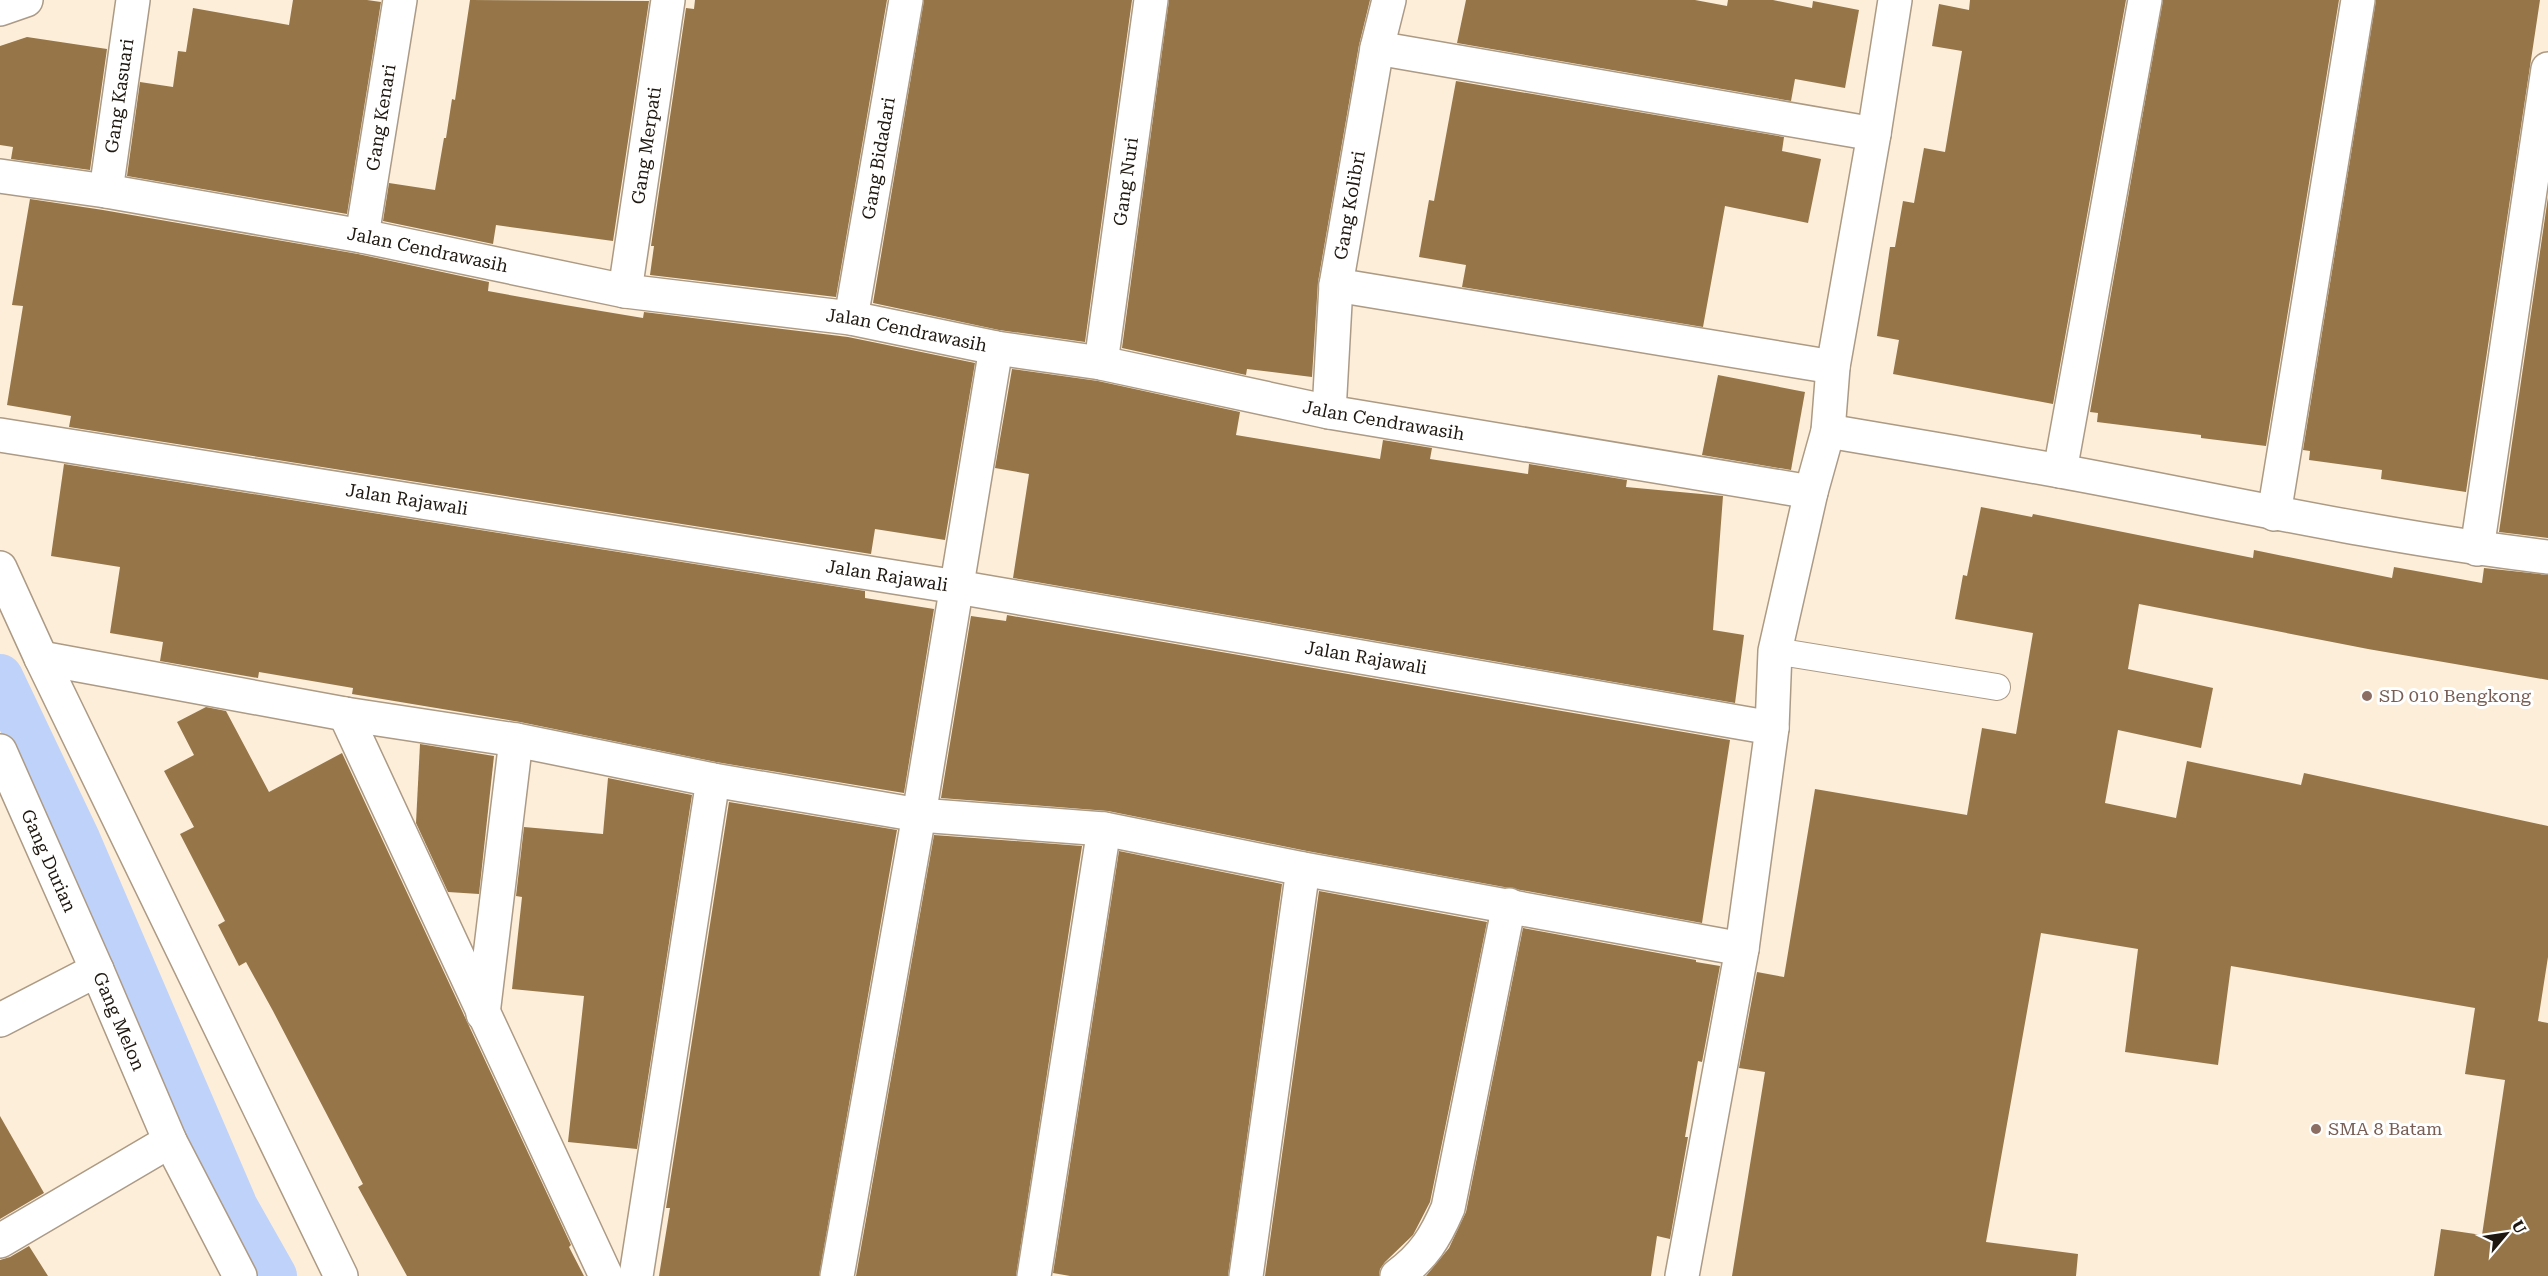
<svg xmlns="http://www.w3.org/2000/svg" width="2548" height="1276" font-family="'Roboto Serif',serif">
  <rect width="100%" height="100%" fill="#fdeeda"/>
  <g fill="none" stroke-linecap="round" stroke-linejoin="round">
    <polyline stroke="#bfd2fa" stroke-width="46" points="0,677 78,841 235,1207 274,1276"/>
  </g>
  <g fill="#967649">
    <polygon points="293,0 367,0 381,2 347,214 127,176 140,82 173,87 178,51 186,52 193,8 289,25"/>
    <polygon points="470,0 649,1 613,241 496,225 493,244 383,221 389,183 435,190 444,138 446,138 452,99 455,100"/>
    <polygon points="695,0 887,0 836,297 650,275 654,246 651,246 686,8 694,9"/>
    <polygon points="924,0 1132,0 1085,342 999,330 873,303"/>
    <polygon points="1169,0 1370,0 1359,45 1318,282 1312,377 1247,369 1246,375 1122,348"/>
    <polygon points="1466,0 1695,0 1727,6 1728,0 1773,0 1812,8 1813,1 1859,10 1845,88 1795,79 1791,101 1457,43"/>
    <polygon points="1970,0 2126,0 2053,404 1893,374 1899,340 1877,336 1890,247 1895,247 1903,201 1914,203 1924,148 1945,152 1962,51 1932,46 1939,4 1969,10"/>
    <polygon points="2163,0 2339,0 2266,446 2201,438 2201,435 2097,422 2098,413 2090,412"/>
    <polygon points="2376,0 2540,0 2466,492 2381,479 2382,470 2309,460 2310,451 2303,450"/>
    <polygon points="27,37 107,49 90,170 11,159 13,147 0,145 0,46"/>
    <polygon points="1456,81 1784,137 1782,151 1821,159 1808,223 1725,206 1703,327 1462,287 1466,265 1419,257 1429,200 1434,201"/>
    <polygon points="2548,197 2548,538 2499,532"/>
    <polygon points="30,199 103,210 358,254 489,282 488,291 565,305 643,318 644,312 848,337 975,363 945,540 875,529 871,554 69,427 71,416 7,405 23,306 12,305"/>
    <polygon points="1012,369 1098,381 1240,412 1236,435 1380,459 1383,440 1432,448 1430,459 1528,474 1529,464 1627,480 1626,487 1723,496 1713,630 1744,635 1735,703 1013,578 1029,474 995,468"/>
    <polygon points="1718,375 1805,392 1791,470 1702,455"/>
    <polygon points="64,464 865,591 865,598 934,609 904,793 716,762 520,722 352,694 353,688 259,672 258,678 160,661 163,642 110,633 120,567 51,556"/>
    <polygon points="1981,507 2032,517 2033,514 2253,558 2254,550 2392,578 2394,567 2482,583 2484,568 2548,575 2548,680 2368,649 2139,604 2128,669 2213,688 2201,748 2118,730 2105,803 2176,818 2187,761 2301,785 2304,773 2548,826 2548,957 2538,1021 2548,1023 2548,1276 2434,1276 2441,1229 2482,1235 2505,1080 2465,1074 2475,1008 2231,966 2218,1065 2125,1052 2138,949 2041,933 1986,1242 2078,1254 2076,1276 1732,1276 1765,1072 1739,1068 1757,972 1784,977 1815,789 1967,815 1982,728 2016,734 2033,633 1955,619 1963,575 1967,576"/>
    <polygon points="1007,615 1730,740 1702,923 1307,851 1108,811 941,798 971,616 1006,621"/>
    <polygon points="206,707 226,711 269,792 342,753 571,1245 569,1247 584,1276 407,1276 358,1187 363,1184 273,1011 246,962 239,966 218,925 225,921 180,834 194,827 164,771 194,755 177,722"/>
    <polygon points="420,744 494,756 479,894 448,892 416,823"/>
    <polygon points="608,778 692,795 637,1149 568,1142 584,996 512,989 522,897 516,896 524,827 603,834"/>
    <polygon points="729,802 897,830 819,1276 659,1276 670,1208 666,1208"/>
    <polygon points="934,835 1082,846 1016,1276 856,1276"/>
    <polygon points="1119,851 1282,884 1228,1276 1070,1276 1053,1273"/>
    <polygon points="1319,891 1487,922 1430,1202 1413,1235 1385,1262 1380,1269 1379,1276 1265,1276"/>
    <polygon points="1523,928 1696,960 1696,962 1720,966 1702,1062 1698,1061 1685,1137 1688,1137 1670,1239 1657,1236 1651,1276 1426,1276 1449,1248 1466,1212"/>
    <polygon points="0,1116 44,1193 0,1219"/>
    <polygon points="29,1246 48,1276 0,1276 0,1260 10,1257"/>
  </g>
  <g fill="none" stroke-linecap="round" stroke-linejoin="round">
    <defs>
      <polyline id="lane" points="1775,651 1997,687"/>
      <g id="street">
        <polyline points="0,9 26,0"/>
        <polyline points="1377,48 1874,134"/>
        <path id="s1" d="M0,176L106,191L362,236L625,291L851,318L996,348L1101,363L1329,412L1811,492"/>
        <path id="s2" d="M106,191L133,0"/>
        <path id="s3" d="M362,236L400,0"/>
        <polyline points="1336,285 1833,367"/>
        <path id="s4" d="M625,291L668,0"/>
        <path id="s5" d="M851,318L906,0"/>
        <path id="s6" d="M1101,363L1151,0"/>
        <path id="s7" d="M1329,412L1336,285L1377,48L1389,0"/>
        <path d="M1828,431C1905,444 1983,457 2060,471C2223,501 2384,538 2548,557"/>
        <path id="s8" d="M0,435L957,587L1772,728"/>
        <polyline points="2060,471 2145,0"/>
        <polyline points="2274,514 2358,0"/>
        <polyline points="2477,549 2548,69"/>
        <polyline points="0,568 41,658 341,1276"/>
        <polyline points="41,658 345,714 516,740 713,780 919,815 1104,829 1303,869 1742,949"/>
        <polyline points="345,714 606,1276"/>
        <path id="s9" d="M0,751L97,970"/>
        <polyline points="483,1014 516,740"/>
        <path id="s10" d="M0,1020L97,970L170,1141L240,1276"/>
        <polyline points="0,1241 170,1141"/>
        <polyline points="636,1276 713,780"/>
        <polyline points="837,1276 919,815 996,348"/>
        <polyline points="1034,1276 1104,829"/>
        <polyline points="1246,1276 1303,869"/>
        <path d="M1397,1276C1424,1256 1435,1238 1448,1208L1509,905"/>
        <polyline points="1682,1276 1742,949 1772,728 1775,651 1811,492 1828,431 1833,367 1874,134 1895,0"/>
      </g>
    </defs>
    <use href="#lane" stroke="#ac9a84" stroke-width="28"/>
    <use href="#street" stroke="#ac9a84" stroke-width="36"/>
    <use href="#lane" stroke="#fff" stroke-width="26"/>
    <use href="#street" stroke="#fff" stroke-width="33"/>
  </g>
  <g fill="#8d6e63" stroke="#fff" stroke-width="2">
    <circle cx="2367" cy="696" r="6"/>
    <circle cx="2316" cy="1129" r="6"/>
  </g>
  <g text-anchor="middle" stroke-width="6" stroke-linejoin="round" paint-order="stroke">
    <g font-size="18" fill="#1f1810" stroke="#fff">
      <text dy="6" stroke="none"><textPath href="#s2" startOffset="96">Gang Kasuari</textPath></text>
      <text dy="6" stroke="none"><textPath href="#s3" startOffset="120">Gang Kenari</textPath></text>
      <text dy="6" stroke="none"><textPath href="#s4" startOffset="147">Gang Merpati</textPath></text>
      <text dy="6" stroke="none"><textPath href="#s5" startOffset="162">Gang Bidadari</textPath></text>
      <text dy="6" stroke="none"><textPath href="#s6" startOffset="183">Gang Nuri</textPath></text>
      <text dy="6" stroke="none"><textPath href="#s7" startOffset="208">Gang Kolibri</textPath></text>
      <text dy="6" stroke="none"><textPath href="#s1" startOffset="434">Jalan Cendrawasih</textPath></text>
      <text dy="6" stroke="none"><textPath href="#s1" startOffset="920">Jalan Cendrawasih</textPath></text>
      <text dy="6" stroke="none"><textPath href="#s1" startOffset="1406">Jalan Cendrawasih</textPath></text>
      <text dy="6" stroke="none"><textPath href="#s8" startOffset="412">Jalan Rajawali</textPath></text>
      <text dy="6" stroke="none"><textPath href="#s8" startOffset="898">Jalan Rajawali</textPath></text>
      <text dy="6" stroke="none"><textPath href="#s8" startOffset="1384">Jalan Rajawali</textPath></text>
      <text dy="6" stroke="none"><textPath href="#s9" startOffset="120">Gang Durian</textPath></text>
      <text dy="6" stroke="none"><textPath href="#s10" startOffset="165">Gang Melon</textPath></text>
    </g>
    <g font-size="18" fill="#785e54" stroke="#fff" text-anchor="start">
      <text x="2379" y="702">SD 010 Bengkong</text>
      <text x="2328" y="1135">SMA 8 Batam</text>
    </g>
  </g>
  <g transform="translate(2506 1234) rotate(61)" stroke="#ffffff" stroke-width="4.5" paint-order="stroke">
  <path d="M0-4.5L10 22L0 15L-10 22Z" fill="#1f1810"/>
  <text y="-9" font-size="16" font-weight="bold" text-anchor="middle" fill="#1f1810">U</text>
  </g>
</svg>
